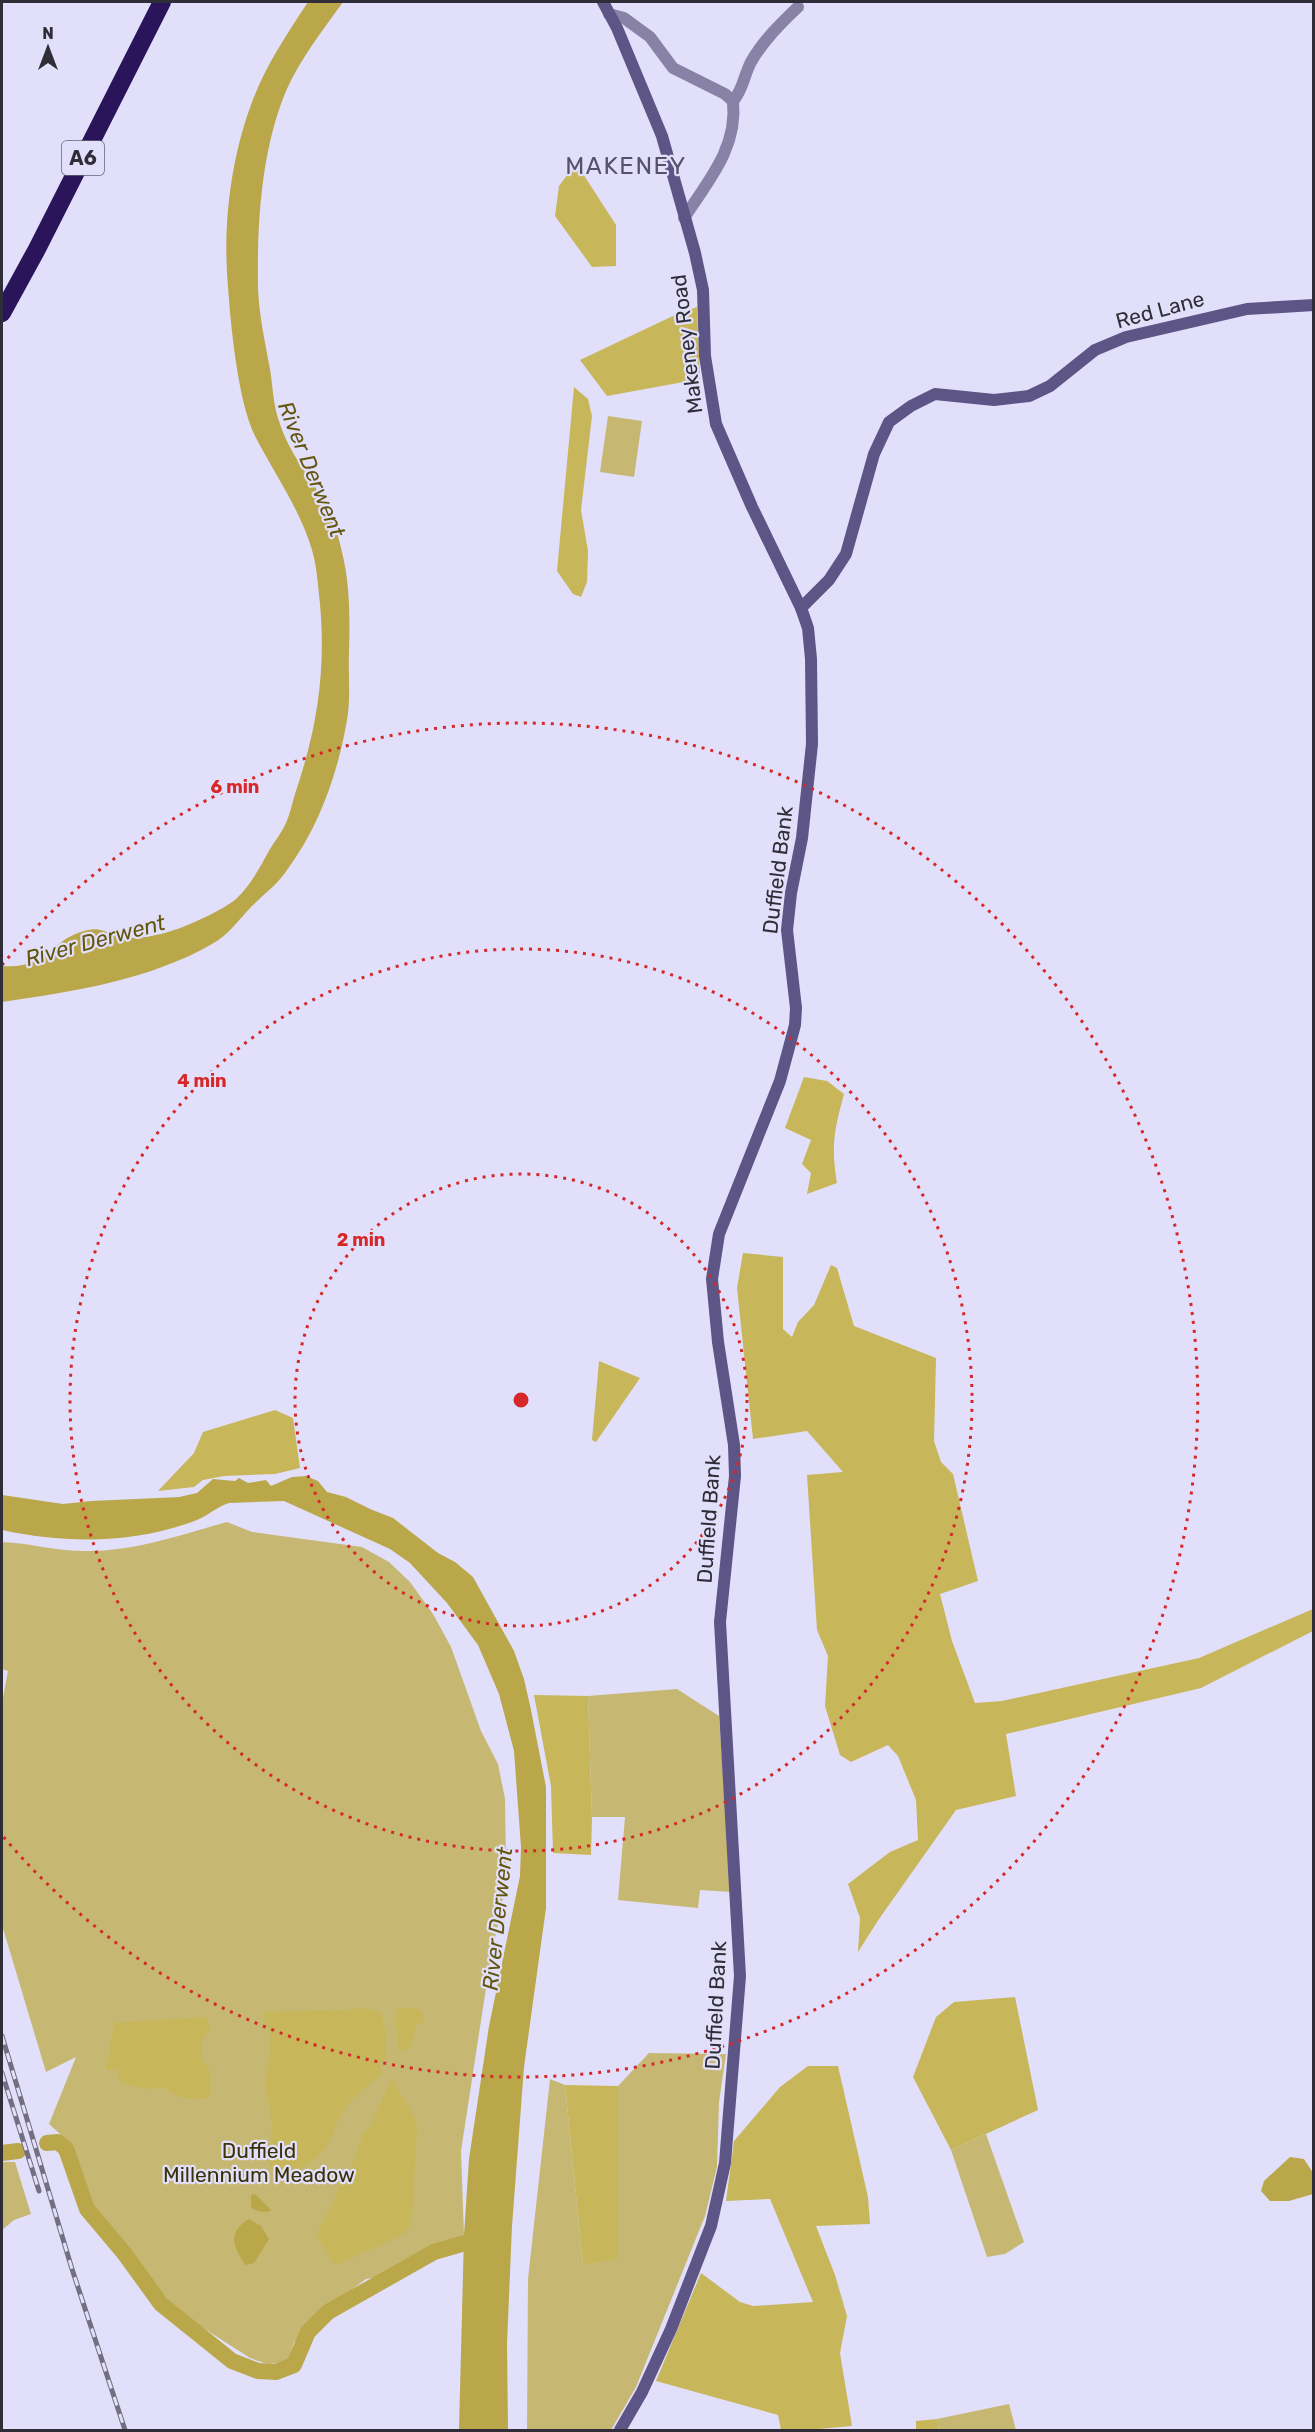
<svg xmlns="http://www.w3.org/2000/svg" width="1315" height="2432" font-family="Rubik,sans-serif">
  <rect width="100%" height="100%" fill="#e2dffa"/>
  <g fill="#c6b872">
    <polygon points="608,416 642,421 634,477 600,472"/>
    <path d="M227,1522L252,1532L362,1547L389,1562L410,1582L433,1614L451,1647L481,1731L498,1764L505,1799L506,1868L501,1914L492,1949L461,2151L464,2235L415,2257L385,2276L366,2279L330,2306L311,2323L294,2343L288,2362L267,2364L250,2358L180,2313L149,2278L94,2208L70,2143L49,2124L76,2057L46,2072L2,1925V1703L8,1671L2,1669V1542C29,1543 56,1551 84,1551C133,1552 180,1535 227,1522Z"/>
    <polygon points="677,1689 719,1716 731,1892 700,1890 698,1908 618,1900 625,1817 592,1817 588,1696"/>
    <polygon points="649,2053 726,2054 719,2102 717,2167 705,2216 636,2387 611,2430 527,2430 528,2279 550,2079 565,2085 583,2266 618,2257 618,2086"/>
    <polygon points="986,2134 1024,2242 1005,2254 987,2257 951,2150"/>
    <polygon points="2,2162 15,2162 31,2214 14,2220 2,2230"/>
    <polygon points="1009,2404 1016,2430 939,2430 937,2419"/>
  </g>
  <g fill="#c8b65a">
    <polygon points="576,163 616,225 616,266 592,267 555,216 559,186"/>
    <polygon points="697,307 700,379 607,396 580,360 675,315"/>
    <polygon points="574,387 588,399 592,416 581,510 588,551 587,582 581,597 573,594 557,571"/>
    <path d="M804,1077L827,1081L844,1094C834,1131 831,1145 837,1183L807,1194L811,1173L802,1164L811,1140L785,1128Z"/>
    <polygon points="743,1253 783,1257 783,1329 792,1337 798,1322 814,1305 831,1265 837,1268 854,1326 936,1358 934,1441 941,1462 953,1474 978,1581 940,1594 952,1641 975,1703 1002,1701 1199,1658 1313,1609 1313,1631 1201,1688 1006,1734 1016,1796 956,1810 879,1919 858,1952 860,1918 848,1884 890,1852 918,1840 916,1800 898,1756 888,1745 851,1762 840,1755 825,1706 828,1656 817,1630 807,1475 843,1472 807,1431 753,1439 737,1288"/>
    <polygon points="599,1361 640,1378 596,1442 592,1440"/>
    <polygon points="275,1410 293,1418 300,1468 275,1474 224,1476 203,1480 194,1487 158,1491 194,1453 203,1432"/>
    <polygon points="534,1695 588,1696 592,1817 591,1855 553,1853 551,1786"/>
    <polygon points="1015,1997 1038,2110 951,2150 913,2077 936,2017 954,2002"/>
    <polygon points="410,2007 422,2011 424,2024 417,2024 410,2048 399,2052 395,2009"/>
    <path d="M363,2008L381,2012L386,2034V2058L380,2063L382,2073C369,2084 355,2094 345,2108C336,2120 334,2137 324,2149C315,2162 276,2188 269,2162L272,2123L265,2086L271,2036L265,2023L264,2012L325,2010L334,2011Z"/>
    <path d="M205,2017L211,2026L202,2040L201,2058L210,2071L211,2097C190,2100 180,2100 164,2087L148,2089L121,2083L117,2070H106L114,2023Z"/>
    <polygon points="808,2066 838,2066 868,2197 870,2224 816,2226 835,2275 847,2316 840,2353 852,2426 808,2430 781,2430 778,2415 656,2381 701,2273 740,2302 753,2306 813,2302 770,2199 726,2201 734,2141 780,2087"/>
    <polygon points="392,2079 416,2120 417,2130 412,2217 409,2227 403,2234 335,2266 316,2235 338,2192 339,2181 346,2181 365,2130 368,2131"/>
    <polygon points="565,2085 618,2086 618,2258 583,2266"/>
    <polygon points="937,2419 939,2430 916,2430 916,2421"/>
  </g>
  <g fill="#b9a74a">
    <path d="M308,2H343C323,30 300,59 286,91C261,151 257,224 258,288C259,315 265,342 270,369C273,387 273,406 280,424C291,458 314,480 329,511C335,523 339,539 342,552C350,585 350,618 349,652C348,675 351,697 347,720C338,773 319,827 287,870C278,884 264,894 252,906C239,919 229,935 212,944C150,980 71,992 2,1002V966C48,970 50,938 88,930C102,927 110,935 123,937C139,939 156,936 171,931C186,927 225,909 236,899C251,885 260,867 270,849C275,841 282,832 286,823C290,814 292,804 295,794C317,729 326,672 320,604C318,586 317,567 312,550C300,509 274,473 255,436C238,401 231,328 228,287C222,221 232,146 259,85C272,56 291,28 308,2Z"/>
    <path d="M306,1476L318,1481L327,1492L346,1497L370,1509L393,1518L438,1553L455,1562L473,1577L514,1651L524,1679L531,1710L546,1787V1908L524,2067L512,2226L507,2344L508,2430H459L464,2235L469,2159L489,2026L520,1876L521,1847L514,1751L499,1694L478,1645L447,1603L410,1563L390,1549L284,1501L229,1503C218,1506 209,1515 197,1520C134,1544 67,1544 2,1530V1495L63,1504L91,1501L179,1497L197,1493L213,1479L235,1481L239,1478L248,1483L266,1480L271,1486L292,1477Z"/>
    <polygon points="1290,2157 1304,2159 1313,2173 1313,2194 1289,2201 1270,2201 1261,2191 1264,2181"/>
    <path d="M255,2194L271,2210C266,2214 257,2211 251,2208V2195Z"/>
    <path d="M249,2219L261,2226L269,2239L254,2263L245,2265C233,2246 227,2232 249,2219Z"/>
  </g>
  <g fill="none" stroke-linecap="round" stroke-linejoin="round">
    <g stroke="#b9a74a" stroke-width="16">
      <polyline points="47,2143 58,2142 66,2149 87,2209 124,2253 161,2304 232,2361 258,2371 276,2372 294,2365 308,2332 328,2312 434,2252 479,2239"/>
      <polyline points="2,2153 18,2151"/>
    </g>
    <g stroke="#8883a6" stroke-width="12">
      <path d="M609,14L624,18L650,37L673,68L725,94L733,101C738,148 708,181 684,218"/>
      <path d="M733,101C743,90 744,75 751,62C763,41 780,24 798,7"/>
    </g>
    <g stroke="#5d5586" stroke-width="12">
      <polyline points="603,2 617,28 662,136 695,253 703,290 705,356 716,424 752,507 801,608 808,628 811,659 812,744 802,838 791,893 787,930 796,1008 795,1025 780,1081 719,1234 712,1279 718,1342 734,1445 735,1476 720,1622 740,1976 725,2163 711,2226 671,2329 642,2392 620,2430"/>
      <polyline points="801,608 829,580 846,554 874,454 889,422 911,406 935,394 994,400 1029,396 1050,386 1095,350 1126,337 1247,309 1314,305"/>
    </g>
    <polyline stroke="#2a155a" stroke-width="18" points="2,313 37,249 162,2"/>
    <defs>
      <g id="rail">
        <polyline points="2,2036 72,2269 125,2430"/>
        <polyline points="2,2073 39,2191"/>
      </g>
    </defs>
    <use href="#rail" stroke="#716f80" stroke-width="5"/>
    <use href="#rail" stroke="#e2dffa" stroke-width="3" stroke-dasharray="9" stroke-linecap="butt"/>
  </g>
  <g fill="none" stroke="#d62828" stroke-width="3" stroke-dasharray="3 6">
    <circle cx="521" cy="1400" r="226"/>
    <circle cx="521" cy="1400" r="451"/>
    <path d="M2 965A677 677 0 1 1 2 1835"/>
  </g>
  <g text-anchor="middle" stroke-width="4.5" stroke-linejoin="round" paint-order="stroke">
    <rect fill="#e2dffa" stroke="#656372" stroke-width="1.5" x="62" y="141" width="42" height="34" rx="4.5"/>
    <g font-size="20" font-weight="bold" fill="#2f2e38">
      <text x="83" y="165">A6</text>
    </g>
    <g font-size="21" fill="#2f2e38" stroke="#e2dffa">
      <text transform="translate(1160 310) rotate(-15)" y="7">Red Lane</text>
      <text transform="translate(687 344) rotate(-97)" y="7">Makeney Road</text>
      <text transform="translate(778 870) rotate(-83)" y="7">Duffield Bank</text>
      <text transform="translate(709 1519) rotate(-86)" y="7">Duffield Bank</text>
      <text transform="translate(716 2005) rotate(-87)" y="7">Duffield Bank</text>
    </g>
    <g font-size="21" fill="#393108" stroke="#e2dffa">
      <text x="259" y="2158">Duffield<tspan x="259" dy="24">Millennium Meadow</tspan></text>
    </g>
    <g font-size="22" font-style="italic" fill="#63560f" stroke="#e2dffa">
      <text transform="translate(312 469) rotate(68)" y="8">River Derwent</text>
      <text transform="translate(95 940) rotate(-15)" y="8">River Derwent</text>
      <text transform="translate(497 1919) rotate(-84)" y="8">River Derwent</text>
    </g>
    <g font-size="24" letter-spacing="1.5" fill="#545168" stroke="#e2dffa">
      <text x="626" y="174">MAKENEY</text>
    </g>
  </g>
  <circle cx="521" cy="1400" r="9" fill="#d62828" stroke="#e2dffa" stroke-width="3"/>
  <g font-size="18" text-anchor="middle" font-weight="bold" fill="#d62828" stroke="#e2dffa" stroke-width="4.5" stroke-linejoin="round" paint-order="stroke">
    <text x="235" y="793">6 min</text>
    <text x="202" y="1087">4 min</text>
    <text x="361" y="1246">2 min</text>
  </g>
  <rect width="1315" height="2432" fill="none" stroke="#2f2e38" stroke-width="6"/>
  <g transform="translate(48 48)" stroke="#e2dffa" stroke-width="4.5" paint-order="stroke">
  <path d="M0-4.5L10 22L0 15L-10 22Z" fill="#2f2e38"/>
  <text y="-9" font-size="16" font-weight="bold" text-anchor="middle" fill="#2f2e38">N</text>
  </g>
</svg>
